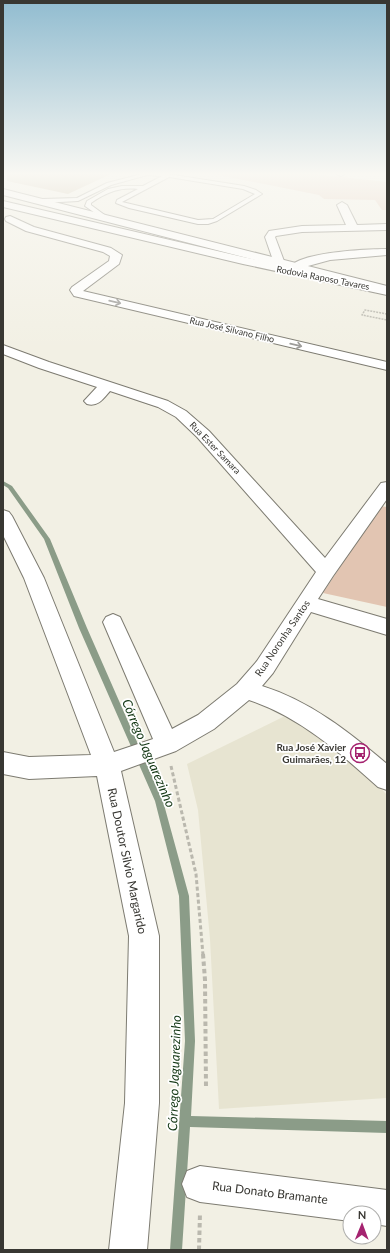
<svg xmlns="http://www.w3.org/2000/svg" width="390" height="1253" font-family="Lato,sans-serif">
  <rect width="100%" height="100%" fill="#f2f0e4"/>
  <polygon fill="#e7e4d1" points="287,715 349,754 387,795 387,1098 219,1109 210,939 198,810 187,764"/>
  <g fill="#e2c5b2">
    <polygon points="208,173 305,173 387,182 387,210 382,210 375,200 324,199 319,195"/>
    <polygon points="380,506 387,507 387,607 323,593"/>
  </g>
  <g fill="none" stroke-linecap="round" stroke-linejoin="round">
    <polygon fill="#8b9c88" fill-rule="evenodd" points="3,481 12,486 50,539 87,628 163,801 189,896 195,1041 191,1116 387,1121 387,1133 190,1127 182,1250 170,1250 185,1041 179,896 155,801 79,628 44,539 8,488 3,485"/>
  </g>
  <polygon fill="#c1af93" points="7,173 113,173 68,194 7,181"/>
  <g fill="none" stroke-linecap="round" stroke-linejoin="round">
    <defs>
      <path id="lane" d="M146,173L168,174L244,186L256,190L262,194L217,221L208,224H198L129,208L116,203L117,200L138,189C120,187 107,192 91,203V205L106,216V218H102L85,206L87,201L108,189L122,186H143L162,176L147,175L111,185L78,201L42,203L39,201L42,199L77,198L107,183ZM169,177L243,189L255,194L213,219L198,220L122,202Z"/>
      <g id="street">
        <polygon points="335,173 346,173 341,176"/>
        <polygon points="342,202 347,205 357,225 387,224 387,230 302,232 276,236 275,237 284,261 282,263 274,263 265,237 269,231 302,226 346,225 337,205"/>
        <polygon points="10,216 34,227 111,248 122,255 119,264 83,291 387,362 387,370 74,296 70,290 72,287 109,261 110,256 103,252 26,231 6,221 5,219 6,217"/>
        <path d="M387,249V255L330,260L297,269L293,268L291,266C302,252 369,249 387,249Z"/>
        <path d="M3,345L49,362L168,401L186,411L209,431L325,558L381,483L387,482V499L333,576L318,599L387,619V635L311,612L273,673L262,686C310,701 349,732 387,764V790L378,787C339,752 300,717 249,700L214,729L176,751L121,771L159,936V1103L147,1250H109L125,1103L129,936L97,776L29,779L3,774V752L29,757L91,755L24,578L3,535V510L9,512L12,516L44,578L114,752L153,739L103,622L106,617L113,614L120,617L172,729L198,715L237,684L257,661L316,572L197,437L176,417L158,407L110,391C103,399 98,407 87,404L84,401L97,387L39,368L3,354Z"/>
        <polygon points="200,1166 387,1190 387,1226 374,1224 374,1213 350,1213 350,1221 200,1202 187,1197 182,1184 187,1171"/>
      </g>
      <polygon id="secondary" points="3,189 387,286 387,294 3,195"/>
      <polygon id="highway" points="3,201 243,257 387,287 387,295 243,264 3,207"/>
    </defs>
    <use href="#lane" stroke="#7d7b71" stroke-width="2"/>
    <use href="#street" stroke="#7d7b71" stroke-width="2"/>
    <use href="#secondary" stroke="#7d7b71" stroke-width="2"/>
    <use href="#highway" stroke="#7d7b71" stroke-width="2"/>
    <polyline stroke="#bab8ae" stroke-width="1.5" stroke-dasharray="2 1" stroke-linecap="butt" points="387,314 365,310 362,315 387,320"/>
    <polyline stroke="#bab8ae" stroke-width="3" stroke-dasharray="4 2.5" stroke-linecap="butt" points="171,766 196,874 203,955"/>
    <g stroke="#bab8ae" stroke-width="4" stroke-dasharray="4.5 3" stroke-linecap="butt">
      <polyline points="203,954 205,980 206,1087"/>
      <polyline points="199,1250 200,1213"/>
    </g>
    <use href="#lane" fill="#fff" fill-rule="evenodd"/>
    <use href="#street" fill="#fff" fill-rule="evenodd"/>
    <use href="#secondary" fill="#fff" fill-rule="evenodd"/>
    <use href="#highway" fill="#fff" fill-rule="evenodd"/>
    <polyline stroke="#bab8ae" stroke-width="1.5" stroke-dasharray="2 1" stroke-linecap="butt" points="387,279 387,281"/>
  </g>
  <defs><path id="oneway-shaft" d="M-6 0H5M1.5-3L5.5 0L1.5 3" fill="none" stroke-width="1.6" stroke-linecap="round" stroke-linejoin="round"/></defs>
  <g stroke="#9c9b98">
    <use href="#oneway-shaft" transform="translate(115 302) rotate(13)"/>
    <use href="#oneway-shaft" transform="translate(296 345) rotate(13)"/>
  </g>
  <linearGradient id="sky" x2="0" y2="1"><stop stop-color="#91bcd0"/><stop offset="0.5" stop-color="#f9f8f3"/><stop offset="1" stop-color="#f9f8f3" stop-opacity="0"/></linearGradient>
  <rect width="390" height="348" fill="url(#sky)"/>
  <defs>
    <symbol id="bus-ring" viewBox="-11 -11 22 22"><circle r="9.5" fill="#fff" stroke="#a52370" stroke-width="1.5"/><path d="M-5-6H5V4H4V6H2V4H-2V6H-4V4H-5ZM-3.5-4V0h7V-4ZM-3.5 1.2v1.5H-2V1.2ZM2 1.2v1.5H3.5V1.2Z" fill="#a52370"/></symbol>
  </defs>
  <g fill-rule="evenodd">
    <use href="#bus-ring" x="349" y="742" width="22" height="22"/>
  </g>
  <g text-anchor="middle" stroke-width="3.5" stroke-linejoin="round" paint-order="stroke">
    <g font-size="9" fill="#383732" stroke="#fff">
      <text transform="translate(323 278) rotate(11)" y="3">Rodovia Raposo Tavares</text>
      <text transform="translate(232 330) rotate(13)" y="3">Rua José Silvano Filho</text>
      <text transform="translate(215 448) rotate(46)" y="3">Rua Ester Samara</text>
    </g>
    <g font-size="10" fill="#383732" stroke="#fff">
      <text transform="translate(282 638) rotate(-56)" y="4">Rua Noronha Santos</text>
    </g>
    <g font-size="10" font-weight="bold" fill="#383732" stroke="#fff" text-anchor="end">
      <text x="346" y="751">Rua José Xavier<tspan x="346" dy="12">Guimarães, 12</tspan></text>
    </g>
    <g font-size="12" fill="#383732" stroke="#fff">
      <text transform="translate(127 861) rotate(78)" y="4">Rua Doutor Silvio Margarido</text>
      <text transform="translate(270 1193) rotate(7)" y="4">Rua Donato Bramante</text>
    </g>
    <g font-size="13" font-style="italic" fill="#133714" stroke="#fff">
      <text transform="translate(149 753) rotate(67)" y="5">Córrego Jaguarezinho</text>
      <text transform="translate(174 1073) rotate(-88)" y="5">Córrego Jaguarezinho</text>
    </g>
  </g>
  <rect width="390" height="1253" fill="none" stroke="#383732" stroke-width="8"/>
  <g transform="translate(362 1225) rotate(1)"><circle r="19" fill="#ffffff" stroke="#afafad"/>
  <path d="M0-3L7 15L0 10L-7 15Z" fill="#a52370"/>
  <text y="-6" font-size="11" font-weight="bold" text-anchor="middle" fill="#383732">N</text>
  </g>
</svg>
